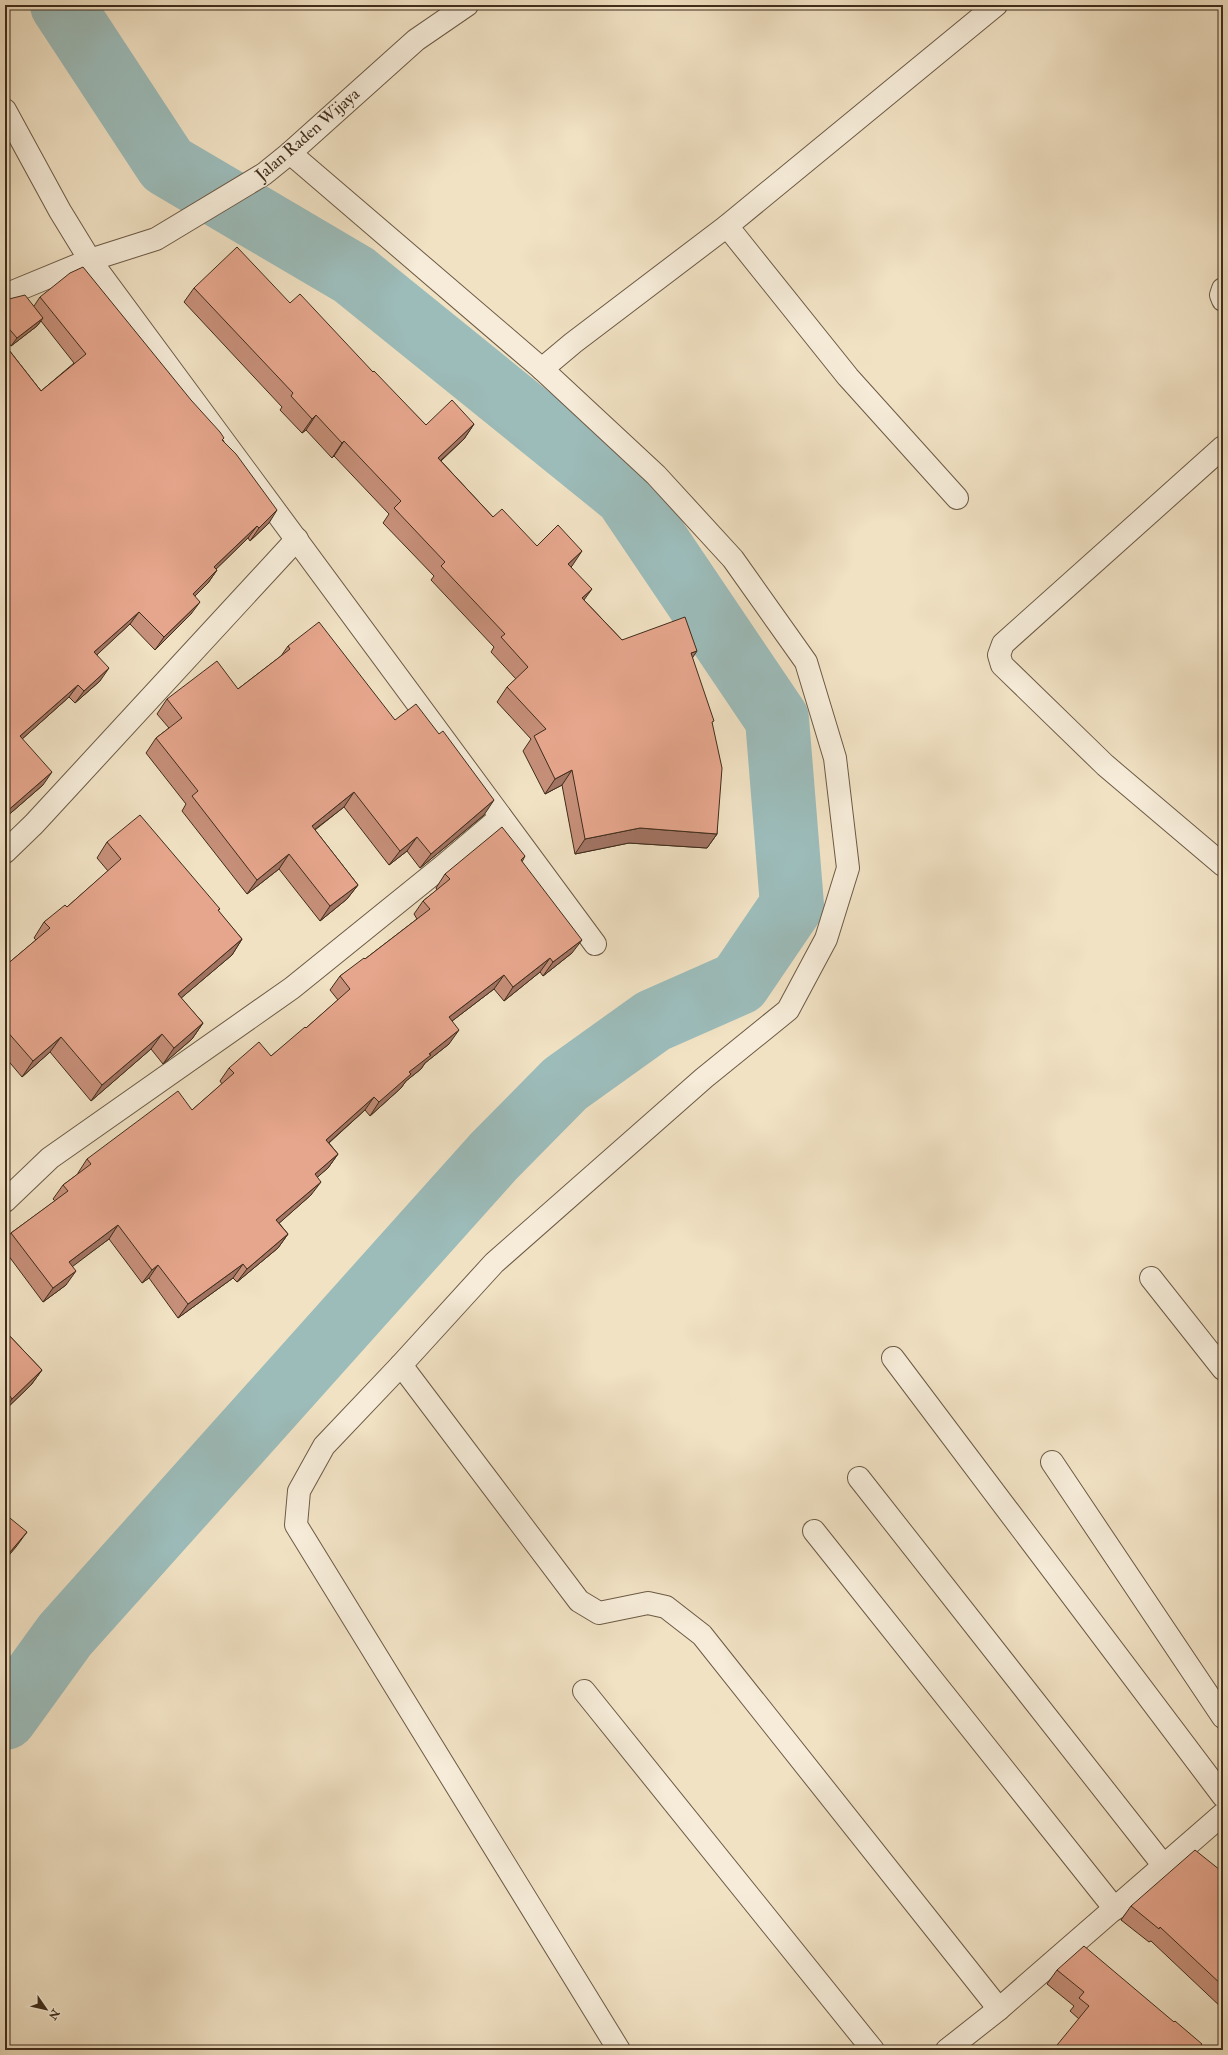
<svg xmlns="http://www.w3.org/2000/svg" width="1228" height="2055" font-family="'IM FELL Double Pica',serif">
  <rect width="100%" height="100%" fill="#f1e2c4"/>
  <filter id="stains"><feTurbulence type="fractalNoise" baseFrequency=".005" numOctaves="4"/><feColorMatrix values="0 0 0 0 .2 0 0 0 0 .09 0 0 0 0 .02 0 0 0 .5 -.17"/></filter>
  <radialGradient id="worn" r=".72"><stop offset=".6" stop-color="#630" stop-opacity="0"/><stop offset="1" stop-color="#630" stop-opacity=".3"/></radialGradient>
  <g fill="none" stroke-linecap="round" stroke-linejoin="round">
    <polyline stroke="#9cbcba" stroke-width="64" points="5,1718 65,1635 493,1157 565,1084 653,1021 739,983 792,905 777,719 626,495 354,275 167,165 62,5"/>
    <defs>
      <g id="minor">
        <polyline points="5,110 60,211 90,260 595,944"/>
        <polyline points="290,153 542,369 656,475 733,559 806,662 835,758 848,868 826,939 788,1010 704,1078 494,1263 401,1365 324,1446 299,1491 296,1525 619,2050"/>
        <polyline points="727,226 848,377 957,498"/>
        <polyline points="1223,289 1221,295 1223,300"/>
        <polyline points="5,295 90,260 156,239 264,174 290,153 416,40 467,5"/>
        <polyline points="542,369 573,343 727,226 996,5"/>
        <polyline points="1223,447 1003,644 999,655 1002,665 1105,765 1223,865"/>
        <polyline points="5,852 34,824 297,539"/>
        <polyline points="5,1201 50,1158 292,988 443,866 501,817"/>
        <polyline points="1151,1278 1223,1369"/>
        <polyline points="893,1358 1223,1796"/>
        <polyline points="401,1365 579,1601 599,1613 648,1603 666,1607 702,1635 999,2009"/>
        <polyline points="1052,1462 1223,1717"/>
        <polyline points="859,1478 1164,1866"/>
        <polyline points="814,1531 1115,1909"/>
        <polyline points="584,1691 873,2050"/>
        <polyline points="947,2050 999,2009 1223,1814"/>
      </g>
    </defs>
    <use href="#minor" stroke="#6c5a45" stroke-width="24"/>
    <use href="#minor" stroke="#f6ecd9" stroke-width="22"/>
  </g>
  <g fill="#c68f79" stroke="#3f2c1b">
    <polygon points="194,288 290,303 373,372 426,425 474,424 464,439 441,461 493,517 537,546 572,566 571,567 584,600 622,640 692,658 712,724 717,834 707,848 629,843 575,854 562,785 545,794 523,751 531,739 497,702 507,687 516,679 491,652 494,647 431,580 434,576 383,523 389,514 334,456 332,458 306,430 302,433 280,410 282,407 184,302"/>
    <polygon points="40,297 223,440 269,523 250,541 248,538 216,569 217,570 208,583 195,596 191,614 155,650 130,624 97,654 100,681 75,703 69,697 22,739 43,785 5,818 5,345 41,391 74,363 41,321 37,326 11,346 5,338 5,298 9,299 34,306"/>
    <polygon points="288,646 395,720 484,815 420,868 407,851 389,865 344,807 315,830 358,885 347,899 320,921 279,869 247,894 182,811 186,804 146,753 156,738 169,728 157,714 167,699 238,689 281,656"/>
    <polygon points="107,842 220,909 218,911 242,939 232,955 181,998 203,1023 192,1039 163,1064 151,1049 91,1101 50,1052 22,1077 5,1057 5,966 36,940 34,938 44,922 67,907 108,871 97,858"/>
    <polygon points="525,856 522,862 572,953 543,976 540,972 504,1001 494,989 452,1021 449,1044 425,1063 421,1069 406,1081 401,1088 370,1116 365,1110 329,1143 338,1154 328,1168 317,1177 311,1195 279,1223 288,1234 278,1248 237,1282 233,1278 178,1318 149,1278 142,1283 109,1239 72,1266 66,1285 43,1302 5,1251 5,1241 11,1233 55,1201 53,1199 63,1185 78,1174 78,1173 87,1159 192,1110 222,1084 220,1081 229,1068 271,1056 306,1028 338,1000 330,990 340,976 365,959 417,919 414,914 423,901 437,890 436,888 445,874"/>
    <polygon points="5,1331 42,1370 31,1385 5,1410"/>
    <polygon points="1223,1867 1223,2009 1151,1941 1149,1942 1121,1920 1131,1906 1220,1870"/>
    <polygon points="1057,1970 1198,2050 1079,2019 1070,2011 1074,2006 1047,1984"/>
  </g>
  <g fill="#a17463" stroke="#3f2c1b">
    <polygon points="43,318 37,326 11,346 17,338"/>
    <polygon points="316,415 306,430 302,433 312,419"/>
    <polygon points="474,424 464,439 428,472 438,458"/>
    <polygon points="344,441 334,456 332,458 342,443"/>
    <polygon points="277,510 269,523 250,541 259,528"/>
    <polygon points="257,526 248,538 205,580 214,567"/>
    <polygon points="582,551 572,566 558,579 568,564"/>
    <polygon points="217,570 208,583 184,607 193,594"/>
    <polygon points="592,589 581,604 582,598"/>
    <polygon points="200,602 191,614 155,650 164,637"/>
    <polygon points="139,612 130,624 86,665 94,652"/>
    <polygon points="697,651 687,666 691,653"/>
    <polygon points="109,668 100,681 75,703 84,691"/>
    <polygon points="78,685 69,697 11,749 20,736"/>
    <polygon points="572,770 562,785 545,794 555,779"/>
    <polygon points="52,772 43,785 5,818 5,813"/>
    <polygon points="354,792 344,807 301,840 312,826"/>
    <polygon points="494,800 484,815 420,868 431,854"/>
    <polygon points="640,828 717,834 707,848 629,843 575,854 585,839"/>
    <polygon points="417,837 407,851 389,865 400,851"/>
    <polygon points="289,854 279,869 247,894 257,880"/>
    <polygon points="358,885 347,899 320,921 330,906"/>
    <polygon points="242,939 232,955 167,1010 178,994"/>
    <polygon points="582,940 572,953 543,976 553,962"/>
    <polygon points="550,958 540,972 504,1001 513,987"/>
    <polygon points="504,975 494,989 439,1031 449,1017"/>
    <polygon points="203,1023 192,1039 163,1064 174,1048"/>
    <polygon points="459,1030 449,1044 425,1063 421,1069 406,1081 401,1088 370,1116 379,1102 409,1072 429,1054"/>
    <polygon points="162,1034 151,1049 91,1101 102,1085"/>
    <polygon points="61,1037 50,1052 22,1077 33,1061"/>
    <polygon points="374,1097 365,1110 316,1154 326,1140"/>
    <polygon points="338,1154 328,1168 305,1188 315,1174"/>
    <polygon points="321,1182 311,1195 267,1234 276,1220"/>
    <polygon points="118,1225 109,1239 60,1276 69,1262"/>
    <polygon points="288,1234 278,1248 237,1282 247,1269"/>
    <polygon points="243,1264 233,1278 178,1318 188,1304"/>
    <polygon points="158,1265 149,1278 142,1283 152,1270"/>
    <polygon points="76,1271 66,1285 43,1302 53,1288"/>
    <polygon points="42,1370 31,1385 5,1410 5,1408 12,1399"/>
    <polygon points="27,1532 16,1547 5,1560 5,1558"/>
  </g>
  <g fill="#e6a68d" stroke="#3f2c1b">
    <polygon points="237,247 290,303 300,294 373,372 374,371 426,425 452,400 474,424 438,458 493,517 502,509 537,546 558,525 582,551 568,564 592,589 582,598 622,640 685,617 697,651 691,653 714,721 712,722 722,768 717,834 640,828 585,839 572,770 555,779 534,736 546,729 507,687 528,667 501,637 505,634 441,566 445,562 394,508 401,501 344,441 342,443 316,415 312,419 291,396 293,393 194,288"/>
    <polygon points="83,267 191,400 220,432 224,438 222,440 236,454 277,510 259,528 257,526 214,567 217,570 193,594 200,602 164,637 139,612 94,652 109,668 84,691 78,685 20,736 52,772 5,813 5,345 41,391 86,354 40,297 70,273"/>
    <polygon points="7,272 9,274 5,277 5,274"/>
    <polygon points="25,295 43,318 17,338 5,324 5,298 9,299"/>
    <polygon points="319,622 395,720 416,704 439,734 443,731 494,800 431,854 417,837 400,851 354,792 312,826 358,885 330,906 289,854 257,880 192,796 198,791 156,738 182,718 167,699 217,661 238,689 290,649 288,646"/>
    <polygon points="140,815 220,909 218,910 242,939 178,994 203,1023 174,1048 162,1034 102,1085 61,1037 33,1061 5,1029 5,966 50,928 44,922 65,905 67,907 121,859 107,842"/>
    <polygon points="502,827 525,856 521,860 582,940 553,962 550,958 513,987 504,975 449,1017 459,1030 429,1054 431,1055 409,1072 411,1074 379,1102 374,1097 326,1140 338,1154 315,1174 321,1182 276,1220 288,1234 247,1269 243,1264 188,1304 158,1265 152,1270 118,1225 69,1262 76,1271 53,1288 11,1233 68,1191 63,1185 91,1164 87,1159 178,1091 192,1110 234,1073 229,1068 259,1042 271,1056 305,1027 306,1028 350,989 340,976 364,958 365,959 430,909 423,901 450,879 445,874"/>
    <polygon points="5,1331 42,1370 12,1399 10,1396 5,1401"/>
    <polygon points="5,1514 27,1532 5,1558"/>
    <polygon points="1195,1850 1220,1870 1223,1867 1223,1986 1160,1927 1159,1929 1131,1906"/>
    <polygon points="1084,1946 1174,2022 1175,2021 1202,2044 1197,2050 1053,2050 1089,2006 1079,1998 1084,1992 1057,1970"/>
  </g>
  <g text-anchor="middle" stroke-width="3" stroke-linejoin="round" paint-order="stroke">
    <g font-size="17" fill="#3f2c1b" stroke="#f6ecd9">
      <text transform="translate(307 134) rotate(-41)" y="6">Jalan Raden Wijaya</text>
    </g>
  </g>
  <rect width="1228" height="2055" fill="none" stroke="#f1e2c4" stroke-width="20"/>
  <rect x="6" y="6" width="1216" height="2043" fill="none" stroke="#3f2c1b" stroke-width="2"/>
  <rect x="10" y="10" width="1208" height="2035" fill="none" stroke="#3f2c1b"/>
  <g transform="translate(46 2009) rotate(124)" stroke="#f6ecd9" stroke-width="3" paint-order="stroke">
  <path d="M0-3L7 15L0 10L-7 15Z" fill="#3f2c1b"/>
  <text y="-6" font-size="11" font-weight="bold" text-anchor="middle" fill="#3f2c1b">N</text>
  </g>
  <rect width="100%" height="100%" filter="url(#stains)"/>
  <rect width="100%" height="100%" fill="url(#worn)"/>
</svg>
